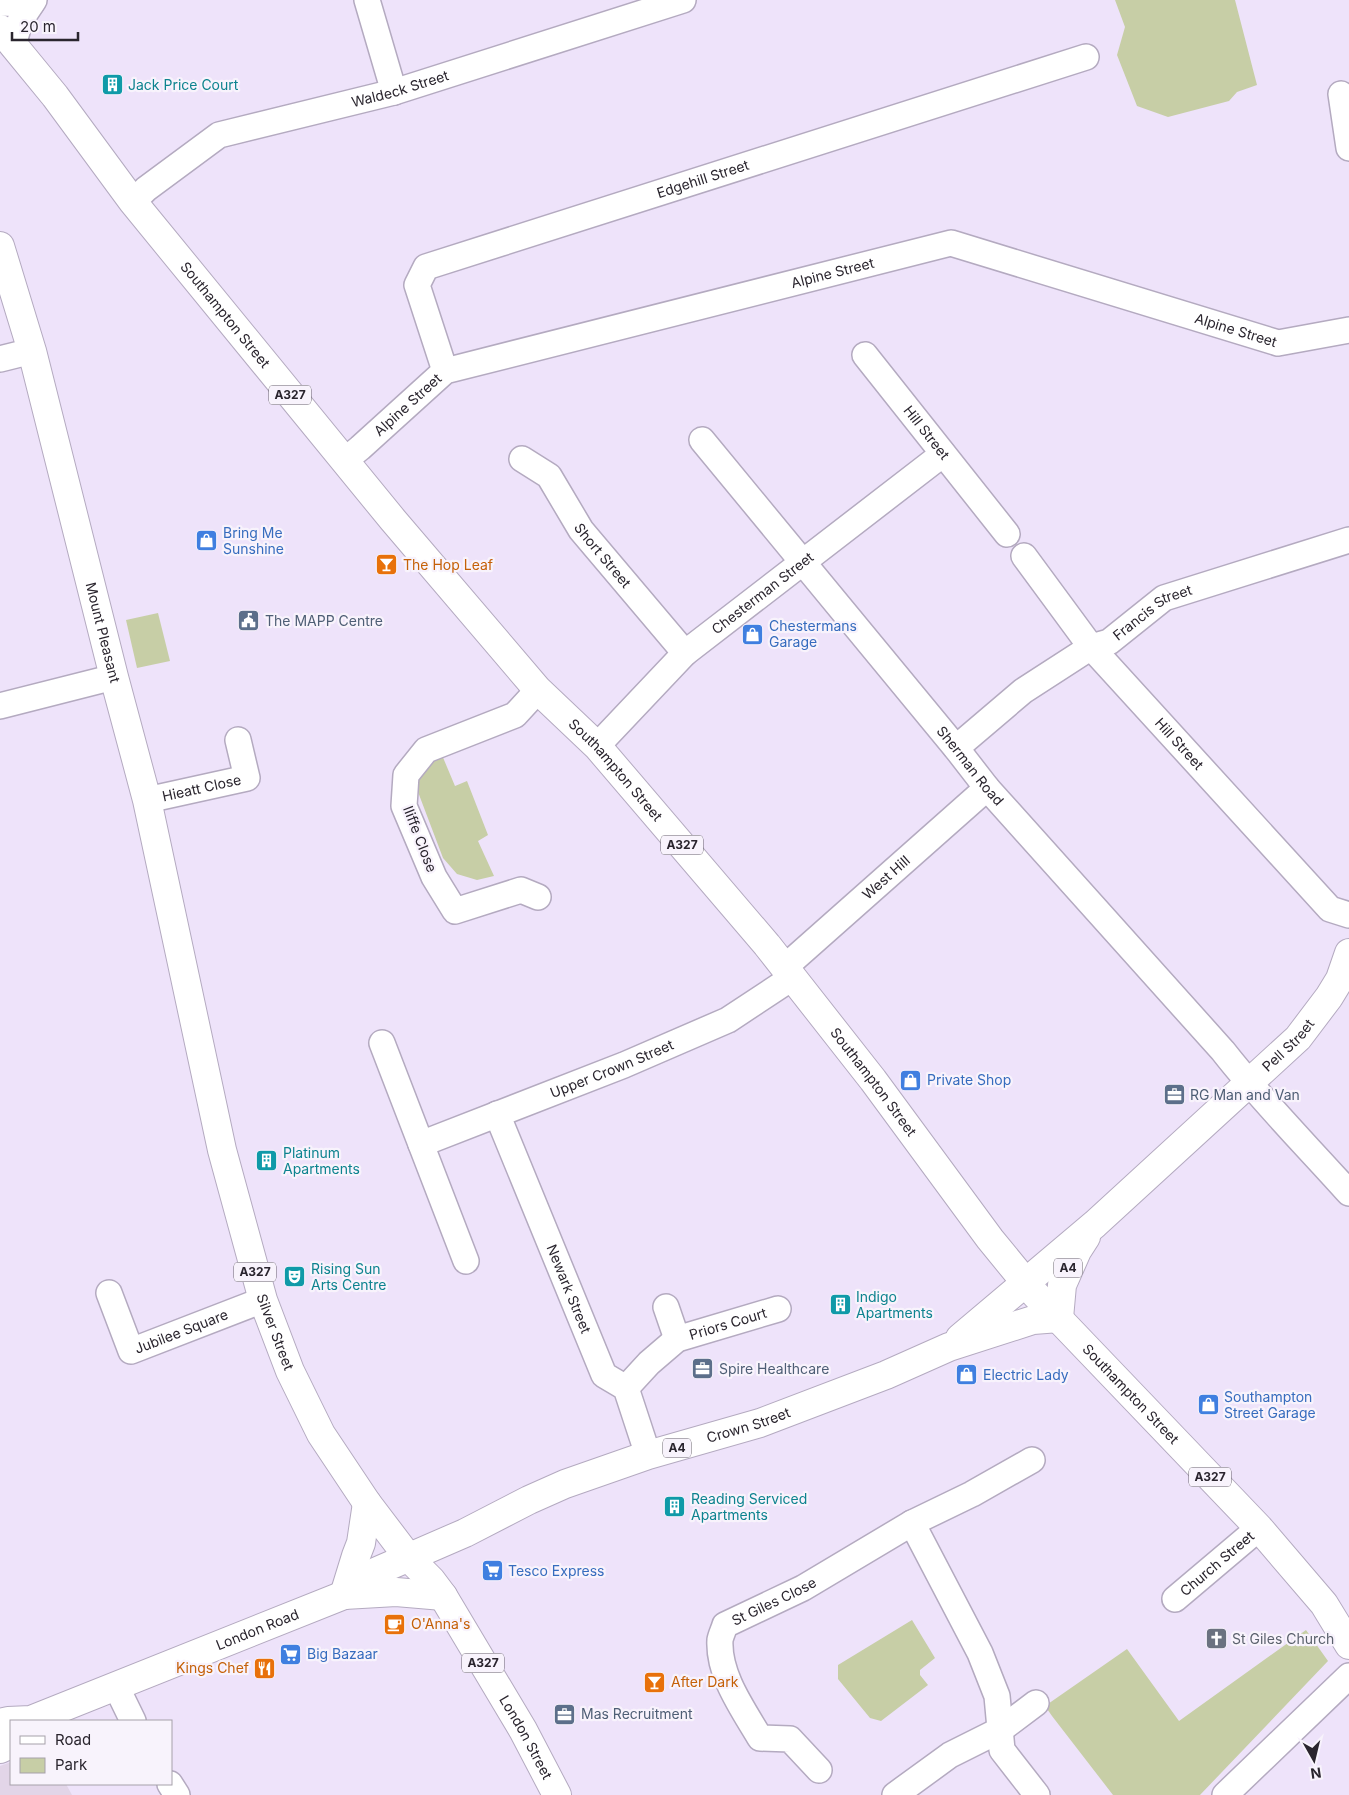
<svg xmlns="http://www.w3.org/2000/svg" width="1349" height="1795" font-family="Inter,sans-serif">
  <rect width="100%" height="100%" fill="#eee3fa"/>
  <polygon fill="#e2d5e8" points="11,1762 11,1784 66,1784 72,1795 0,1795 0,1766"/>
  <g fill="#c7cea6">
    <polygon points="1115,0 1235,0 1257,85 1237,92 1229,101 1168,117 1137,106 1117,55 1125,27"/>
    <polygon points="158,613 170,661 137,668 126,620"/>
    <polygon points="439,748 455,786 467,781 488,835 478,841 494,876 477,880 457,874 443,858 418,792 418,771"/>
    <polygon points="912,1620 935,1658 920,1670 920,1675 928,1685 881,1721 870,1718 838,1679 838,1665"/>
    <polygon points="1306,1630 1328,1661 1200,1795 1113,1795 1052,1716 1045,1706 1127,1649 1179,1721"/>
  </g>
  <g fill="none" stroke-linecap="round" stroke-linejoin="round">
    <defs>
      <g id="street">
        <polyline points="367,0 394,92"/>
        <polyline points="0,3 31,4"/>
        <polyline points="13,46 20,21 34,0"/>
        <polyline points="1341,94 1349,148"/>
        <path id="s1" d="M133,202L146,189L219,135L394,92L683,0"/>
        <path id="s2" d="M865,355L1007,534"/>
        <polyline points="0,359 32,351"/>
        <path id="s3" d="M445,371L417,285L426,267L1086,57"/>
        <path id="s4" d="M702,440L956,748L987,788L1223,1051C1262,1101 1307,1146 1349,1193"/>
        <path id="s5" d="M522,459L549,476L581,530L685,653"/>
        <path id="s6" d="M344,461L360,448L445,371L951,243L1278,343L1349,330"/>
        <path id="s7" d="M1024,556L1091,647L1330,909L1349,915"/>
        <polyline points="0,706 114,677"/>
        <path id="s8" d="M597,746L685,653L943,454"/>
        <path id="s9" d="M956,748L1023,691L1091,647L1109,642L1164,598L1349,540"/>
        <path id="s10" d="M147,800L247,778L238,740"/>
        <polyline points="538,897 521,890 455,911 434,877 404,806 406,775 426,750 515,715 538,690"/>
        <path id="s11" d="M785,967L987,788"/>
        <polyline points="382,1043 466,1261"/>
        <path id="s12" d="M497,1114L604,1375L626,1388L648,1455"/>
        <path id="s13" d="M421,1144L624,1065L728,1020L793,977"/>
        <path id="s14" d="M109,1293L131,1351L263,1300"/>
        <polyline points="666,1307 677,1339"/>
        <path id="s15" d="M626,1388L649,1363L677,1339L778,1309"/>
        <polyline points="912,1523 980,1653 997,1696 1002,1750 1037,1795"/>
        <path id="s16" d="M1175,1599L1259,1528"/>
        <polyline points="116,1686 133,1721"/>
        <path id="s17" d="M819,1770L790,1739L760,1738C743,1709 718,1675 720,1640C721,1635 724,1629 725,1625L803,1588L912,1523L972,1494L1032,1460"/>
        <polyline points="170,1784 177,1795"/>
        <polyline points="895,1795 950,1755 1000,1730 1036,1703"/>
        <polyline points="1225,1795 1349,1676"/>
      </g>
      <g id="primary">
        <path id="s18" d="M0,29L55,96L133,202L393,520L538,690L597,746L767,945L873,1080L990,1239L1035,1294L1259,1528L1324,1604L1349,1645"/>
        <path id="s19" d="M0,246L32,351L114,677L147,800L222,1150L263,1300L290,1371L321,1434L367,1503L408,1557L431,1580L443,1596L523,1730L557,1795"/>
        <polyline points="1059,1318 1062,1285 1077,1251 1086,1237"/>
        <path id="s20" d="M960,1338L1095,1224L1298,1038L1329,997L1340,979L1349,953"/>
        <polyline points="344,1595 396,1592 443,1596"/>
        <polyline points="344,1595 356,1556 361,1543 367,1503"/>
        <path id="s21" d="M0,1723L8,1721L31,1720L344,1595L375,1572L465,1533L529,1500L565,1484L648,1455L760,1423L886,1375L949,1347L1033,1320L1059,1318"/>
        <polyline points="0,1749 11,1744"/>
      </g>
    </defs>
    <use href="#street" stroke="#b4aac0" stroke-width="28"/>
    <use href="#primary" stroke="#b4aac0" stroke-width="30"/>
    <use href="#street" stroke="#fff" stroke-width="25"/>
    <use href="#primary" stroke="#fff" stroke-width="28"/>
  </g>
  <defs>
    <symbol id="building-square" viewBox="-11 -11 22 22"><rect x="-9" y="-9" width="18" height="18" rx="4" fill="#0f9aa8" stroke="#f8f3fc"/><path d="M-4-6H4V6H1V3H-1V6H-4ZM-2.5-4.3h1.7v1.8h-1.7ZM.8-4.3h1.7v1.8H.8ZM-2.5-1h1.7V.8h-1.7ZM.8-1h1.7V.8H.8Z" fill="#fff"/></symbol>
    <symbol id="shop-square" viewBox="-11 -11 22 22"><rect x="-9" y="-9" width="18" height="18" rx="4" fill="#3f7fe0" stroke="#f8f3fc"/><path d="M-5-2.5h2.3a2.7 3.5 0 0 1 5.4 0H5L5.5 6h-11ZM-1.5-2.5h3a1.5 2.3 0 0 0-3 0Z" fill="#fff"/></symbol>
    <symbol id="bar-square" viewBox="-11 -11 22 22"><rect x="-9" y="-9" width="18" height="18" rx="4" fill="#e8710a" stroke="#f8f3fc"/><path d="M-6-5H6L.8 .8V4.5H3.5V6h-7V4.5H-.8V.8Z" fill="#fff"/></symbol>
    <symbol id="civic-square" viewBox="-11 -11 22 22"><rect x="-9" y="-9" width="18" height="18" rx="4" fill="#5c6f8a" stroke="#f8f3fc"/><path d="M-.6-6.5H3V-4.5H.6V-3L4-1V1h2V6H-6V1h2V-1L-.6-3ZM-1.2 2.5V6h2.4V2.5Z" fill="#fff"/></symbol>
    <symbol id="office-square" viewBox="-11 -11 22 22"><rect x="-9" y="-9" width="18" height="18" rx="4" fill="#5c6f8a" stroke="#f8f3fc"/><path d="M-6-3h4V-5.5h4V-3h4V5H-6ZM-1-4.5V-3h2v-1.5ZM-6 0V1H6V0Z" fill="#fff"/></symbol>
    <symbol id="theatre-square" viewBox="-11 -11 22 22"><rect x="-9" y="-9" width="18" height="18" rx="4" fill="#0f9aa8" stroke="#f8f3fc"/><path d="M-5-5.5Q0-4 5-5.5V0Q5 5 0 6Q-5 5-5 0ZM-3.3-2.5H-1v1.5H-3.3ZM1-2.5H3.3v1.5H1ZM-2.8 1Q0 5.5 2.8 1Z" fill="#fff"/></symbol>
    <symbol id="supermarket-square" viewBox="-11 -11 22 22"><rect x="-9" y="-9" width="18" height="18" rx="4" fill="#3f7fe0" stroke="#f8f3fc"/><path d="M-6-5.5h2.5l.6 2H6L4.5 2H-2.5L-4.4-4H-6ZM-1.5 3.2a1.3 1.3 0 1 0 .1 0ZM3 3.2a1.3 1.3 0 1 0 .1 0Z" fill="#fff"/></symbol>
    <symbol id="cafe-square" viewBox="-11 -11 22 22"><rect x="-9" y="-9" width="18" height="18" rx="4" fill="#e8710a" stroke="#f8f3fc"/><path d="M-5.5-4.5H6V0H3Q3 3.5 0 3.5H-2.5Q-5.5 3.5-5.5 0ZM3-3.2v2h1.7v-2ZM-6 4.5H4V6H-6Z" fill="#fff"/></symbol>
    <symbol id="church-square" viewBox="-11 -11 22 22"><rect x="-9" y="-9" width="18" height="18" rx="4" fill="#6b7280" stroke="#f8f3fc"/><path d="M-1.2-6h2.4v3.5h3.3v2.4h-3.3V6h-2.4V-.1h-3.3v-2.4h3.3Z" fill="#fff"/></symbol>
    <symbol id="restaurant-square" viewBox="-11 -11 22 22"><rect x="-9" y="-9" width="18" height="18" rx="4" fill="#e8710a" stroke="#f8f3fc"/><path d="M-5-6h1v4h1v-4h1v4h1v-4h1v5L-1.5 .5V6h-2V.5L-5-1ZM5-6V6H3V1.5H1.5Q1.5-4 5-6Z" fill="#fff"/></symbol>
  </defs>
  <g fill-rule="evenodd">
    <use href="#building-square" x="100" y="72" width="25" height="25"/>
    <use href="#shop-square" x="194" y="528" width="25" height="25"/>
    <use href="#bar-square" x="374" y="552" width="25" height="25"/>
    <use href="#civic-square" x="236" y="608" width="25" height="25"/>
    <use href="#shop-square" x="740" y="622" width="25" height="25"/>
    <use href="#shop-square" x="898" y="1068" width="25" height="25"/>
    <use href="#office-square" x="1162" y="1082" width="25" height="25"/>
    <use href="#building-square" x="254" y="1148" width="25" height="25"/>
    <use href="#theatre-square" x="282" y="1264" width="25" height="25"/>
    <use href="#building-square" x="828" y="1292" width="25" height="25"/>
    <use href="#office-square" x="690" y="1356" width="25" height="25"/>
    <use href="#shop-square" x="954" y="1362" width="25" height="25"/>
    <use href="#shop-square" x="1196" y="1392" width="25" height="25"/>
    <use href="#building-square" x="662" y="1494" width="25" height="25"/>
    <use href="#supermarket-square" x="480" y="1558" width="25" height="25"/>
    <use href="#cafe-square" x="382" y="1612" width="25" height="25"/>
    <use href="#church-square" x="1204" y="1626" width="25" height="25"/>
    <use href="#supermarket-square" x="278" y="1642" width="25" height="25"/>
    <use href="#restaurant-square" x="252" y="1656" width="25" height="25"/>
    <use href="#bar-square" x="642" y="1670" width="25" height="25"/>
    <use href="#office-square" x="552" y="1702" width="25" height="25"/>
  </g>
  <g text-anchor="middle" stroke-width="4.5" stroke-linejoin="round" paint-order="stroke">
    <g fill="#f8f3fc" stroke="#68636c" stroke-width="1">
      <rect x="269" y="385.5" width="42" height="19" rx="4"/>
      <rect x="661" y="835.5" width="42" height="19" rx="4"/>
      <rect x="1054" y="1258.5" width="28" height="19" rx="4"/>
      <rect x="234" y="1262.5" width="42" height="19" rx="4"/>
      <rect x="663" y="1438.5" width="28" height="19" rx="4"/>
      <rect x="1189" y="1467.5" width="42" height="19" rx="4"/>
      <rect x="462" y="1653.5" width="42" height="19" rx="4"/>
    </g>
    <g font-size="12" font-weight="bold" fill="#2a252e">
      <text x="290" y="399">A327</text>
      <text x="682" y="849">A327</text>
      <text x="1068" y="1272">A4</text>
      <text x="255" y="1276">A327</text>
      <text x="677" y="1452">A4</text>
      <text x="1210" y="1481">A327</text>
      <text x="483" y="1667">A327</text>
    </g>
    <g font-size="14" fill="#0d838f" stroke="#f8f3fc" text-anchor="start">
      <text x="128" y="90">Jack Price Court</text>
      <text x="283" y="1158">Platinum<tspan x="283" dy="16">Apartments</tspan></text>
      <text x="311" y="1274">Rising Sun<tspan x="311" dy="16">Arts Centre</tspan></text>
      <text x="856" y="1302">Indigo<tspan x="856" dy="16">Apartments</tspan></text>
      <text x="691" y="1504">Reading Serviced<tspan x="691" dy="16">Apartments</tspan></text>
    </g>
    <g font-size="14" fill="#2a252e" stroke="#f8f3fc">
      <text dy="5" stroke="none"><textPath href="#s1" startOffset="296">Waldeck Street</textPath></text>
      <text dy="5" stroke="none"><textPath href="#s3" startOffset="401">Edgehill Street</textPath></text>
      <text dy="5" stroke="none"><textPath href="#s6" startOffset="535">Alpine Street</textPath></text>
      <text dy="5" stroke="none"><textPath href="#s18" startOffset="364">Southampton Street</textPath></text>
      <text dy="5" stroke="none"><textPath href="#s6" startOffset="955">Alpine Street</textPath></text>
      <text dy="5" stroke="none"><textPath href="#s6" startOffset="85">Alpine Street</textPath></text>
      <text dy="5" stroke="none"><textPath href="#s2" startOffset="99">Hill Street</textPath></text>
      <text dy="5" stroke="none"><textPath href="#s5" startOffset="128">Short Street</textPath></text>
      <text dy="5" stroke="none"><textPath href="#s8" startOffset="226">Chesterman Street</textPath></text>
      <text dy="5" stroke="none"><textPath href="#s9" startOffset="241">Francis Street</textPath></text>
      <text dy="5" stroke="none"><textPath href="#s19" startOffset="400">Mount Pleasant</textPath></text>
      <text dy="5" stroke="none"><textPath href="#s7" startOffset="244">Hill Street</textPath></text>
      <text dy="5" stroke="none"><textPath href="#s4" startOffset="422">Sherman Road</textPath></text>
      <text dy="5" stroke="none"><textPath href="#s18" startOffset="964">Southampton Street</textPath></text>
      <text dy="5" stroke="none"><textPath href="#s10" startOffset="56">Hieatt Close</textPath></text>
      <text transform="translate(420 839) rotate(69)" y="5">Iliffe Close</text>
      <text dy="5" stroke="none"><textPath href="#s11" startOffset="135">West Hill</textPath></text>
      <text dy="5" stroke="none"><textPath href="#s20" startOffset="440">Pell Street</textPath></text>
      <text dy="5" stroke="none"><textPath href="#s13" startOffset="205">Upper Crown Street</textPath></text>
      <text dy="5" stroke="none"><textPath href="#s18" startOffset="1369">Southampton Street</textPath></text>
      <text dy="5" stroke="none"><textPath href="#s12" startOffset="189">Newark Street</textPath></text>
      <text dy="5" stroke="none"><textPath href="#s15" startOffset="124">Priors Court</textPath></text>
      <text dy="5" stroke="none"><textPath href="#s14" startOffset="116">Jubilee Square</textPath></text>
      <text dy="5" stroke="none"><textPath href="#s19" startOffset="1121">Silver Street</textPath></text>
      <text dy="5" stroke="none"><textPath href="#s18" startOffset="1774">Southampton Street</textPath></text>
      <text dy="5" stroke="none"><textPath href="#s21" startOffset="809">Crown Street</textPath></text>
      <text dy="5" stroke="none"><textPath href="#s16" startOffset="55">Church Street</textPath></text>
      <text dy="5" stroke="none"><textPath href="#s17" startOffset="250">St Giles Close</textPath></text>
      <text dy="5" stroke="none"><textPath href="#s21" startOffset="275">London Road</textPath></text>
      <text dy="5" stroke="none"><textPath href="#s19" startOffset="1600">London Street</textPath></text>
    </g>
    <g font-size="14" fill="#366cbe" stroke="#f8f3fc" text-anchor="start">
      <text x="223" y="538">Bring Me<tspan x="223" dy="16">Sunshine</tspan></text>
      <text x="769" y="631">Chestermans<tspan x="769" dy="16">Garage</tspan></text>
      <text x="927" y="1085">Private Shop</text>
      <text x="983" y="1380">Electric Lady</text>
      <text x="1224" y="1402">Southampton<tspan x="1224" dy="16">Street Garage</tspan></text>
      <text x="508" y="1576">Tesco Express</text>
      <text x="307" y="1659">Big Bazaar</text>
    </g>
    <g font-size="14" fill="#c56008" stroke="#f8f3fc" text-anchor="start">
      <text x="403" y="570">The Hop Leaf</text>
      <text x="411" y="1629">O'Anna's</text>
      <text x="249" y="1673" text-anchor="end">Kings Chef</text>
      <text x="671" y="1687">After Dark</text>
    </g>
    <g font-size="14" fill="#4e5e75" stroke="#f8f3fc" text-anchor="start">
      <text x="265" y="626">The MAPP Centre</text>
      <text x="1190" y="1100">RG Man and Van</text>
      <text x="719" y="1374">Spire Healthcare</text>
      <text x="581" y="1719">Mas Recruitment</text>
    </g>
    <g font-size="14" fill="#5b616d" stroke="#f8f3fc" text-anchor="start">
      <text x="1232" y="1644">St Giles Church</text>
    </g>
  </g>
  <rect x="10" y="1720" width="162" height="65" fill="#f8f3fc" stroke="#a6a1aa"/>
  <rect x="20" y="1736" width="25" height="8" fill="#ffffff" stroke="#a6a1aa"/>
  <text x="55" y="1745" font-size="15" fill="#2a252e">Road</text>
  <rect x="20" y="1758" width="25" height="15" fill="#c7cea6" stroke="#a6a1aa"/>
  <text x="55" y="1770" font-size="15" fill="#2a252e">Park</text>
  <g transform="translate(1314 1760) rotate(172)" stroke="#f8f3fc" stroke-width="4" paint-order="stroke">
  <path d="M0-4L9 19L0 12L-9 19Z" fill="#2a252e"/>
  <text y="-8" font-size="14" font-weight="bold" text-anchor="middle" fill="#2a252e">N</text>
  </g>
  <path d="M12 32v8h66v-8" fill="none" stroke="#2a252e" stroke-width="2.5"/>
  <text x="20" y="32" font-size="15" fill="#2a252e" stroke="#f8f3fc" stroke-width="4" paint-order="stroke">20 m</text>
</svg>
